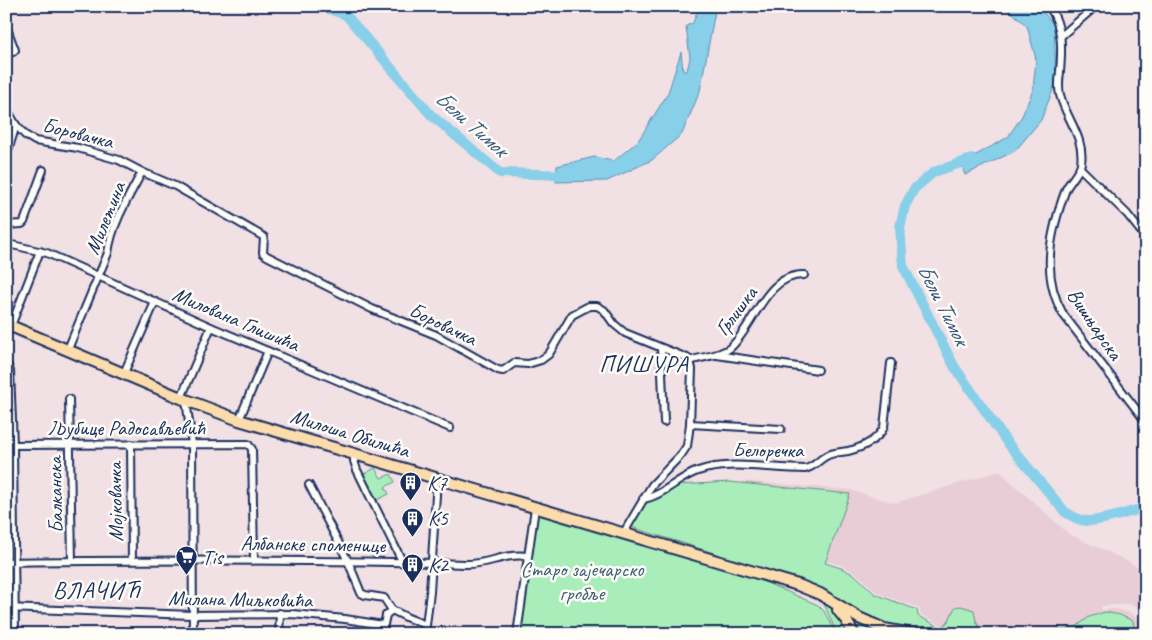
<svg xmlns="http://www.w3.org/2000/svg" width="1152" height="640" font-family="Caveat,sans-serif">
  <rect width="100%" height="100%" fill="#f1e0e4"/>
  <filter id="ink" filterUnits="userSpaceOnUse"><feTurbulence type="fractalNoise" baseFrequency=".02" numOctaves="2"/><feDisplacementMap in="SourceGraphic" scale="10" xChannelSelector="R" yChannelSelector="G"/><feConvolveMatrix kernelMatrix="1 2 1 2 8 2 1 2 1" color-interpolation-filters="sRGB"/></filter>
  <g filter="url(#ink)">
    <polygon fill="#e9cdd6" points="999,471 1069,534 1121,558 1138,567 1146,589 1146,616 1135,607 1129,604 1101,606 1102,610 1115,609 1131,613 1142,624 1142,628 1137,634 952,634 947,628 921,615 919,608 877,593 857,574 841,565 744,540 742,481 850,490 895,503"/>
    <g fill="#a9eeba" stroke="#628e8c">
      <polygon points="375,468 381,478 391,474 395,482 385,487 389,494 377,500 364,474"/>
      <path d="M729,482L850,494L825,563L841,568L855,575L875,594L917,610L918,616L942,628L949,620L955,607L961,606L974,610C975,620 978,628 986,634H837L816,585L631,527L645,502L679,485Z"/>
      <polygon points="539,513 753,577 818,605 824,611 836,634 520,634 537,515"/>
      <polygon points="1105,612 1120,615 1133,621 1135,631 1131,634 1041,634 1076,627 1089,617"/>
    </g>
    <g fill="#88cfe9" stroke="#5c8fb1">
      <polygon points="699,6 716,6 700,91 682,134 652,160 607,181 556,182 557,166 594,157 614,161 638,141 668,93 681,52 683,71 687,71 690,58 686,26 693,23"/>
      <polygon points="1005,6 1038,6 1054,25 1056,82 1041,120 1015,151 965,175 960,161 978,154 1008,137 1022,116 1033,90 1036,59 1027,26"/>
    </g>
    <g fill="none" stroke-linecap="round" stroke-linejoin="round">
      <g stroke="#88cfe9" stroke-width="10">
        <polyline points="321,6 346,15 431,115 500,173 569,175"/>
        <path d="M972,159L934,172L914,189L905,206L900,227L903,266L954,366L1006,441L1065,512C1072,516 1079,521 1087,521C1104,521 1129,512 1146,507"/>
      </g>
      <defs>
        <g id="minor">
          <path d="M1049,6C1063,27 1062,48 1060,72C1059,79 1058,87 1060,95C1066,118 1085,138 1081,163C1080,172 1070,181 1066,189C1051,230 1040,274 1063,314L1146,422"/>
          <polyline points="6,26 15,50 13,52 6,55"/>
          <polyline points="1061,36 1096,6"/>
          <polyline points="6,108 16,125 25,135 35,141 78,148 119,160 142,172 175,186 264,237 263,253 267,256 372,309 436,335 498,370 503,371 514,363 528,364 541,360 549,354 572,315 589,306 597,306 604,310 614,324 625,333 687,358 690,361 692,369 690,424 687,446 681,455 652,485 623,534"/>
          <polyline points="6,157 16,125"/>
          <polyline points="1080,168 1127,214 1146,238"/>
          <polyline points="6,225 22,224 24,222 43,170"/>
          <polyline points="8,244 47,253 211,327 450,428"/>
          <polyline points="11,326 40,251"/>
          <polyline points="661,348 664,422"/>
          <path d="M68,349L108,253C112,224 128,198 142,172"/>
          <polyline points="717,355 818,370"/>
          <path d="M690,361C703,356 718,357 730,348C754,327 765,274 804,275"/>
          <polyline points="6,362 10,371 13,445 15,634"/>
          <polyline points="124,373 155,302"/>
          <polyline points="181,398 211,327"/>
          <polyline points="69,399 72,560"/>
          <polyline points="186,400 192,444 193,634"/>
          <polyline points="239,420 268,351"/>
          <polyline points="690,424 781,429"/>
          <polyline points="131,444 132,560"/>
          <polyline points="6,445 248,444 252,449 254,559"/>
          <polyline points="354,454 354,461 357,470 402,561"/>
          <polyline points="309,485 348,561 361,593 365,595 384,598 392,610"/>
          <path d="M643,499C661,497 679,477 698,471C732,460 770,469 805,469C815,467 819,459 828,455C835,452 842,452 848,451C862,448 878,440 884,427L891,363"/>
          <path d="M6,562C159,560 312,559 465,564C488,565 504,553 527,556"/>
          <polyline points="6,608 192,615 292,614 345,619 383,625"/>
          <polyline points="279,634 280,613"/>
          <polyline points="382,634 386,615 392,610 408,618 426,625"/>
          <polyline points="425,634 430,592 437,479"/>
          <polyline points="517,634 535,508"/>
        </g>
        <g id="primary">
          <polyline points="6,324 181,398 239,420 798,585 820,594 859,618 884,629 912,634"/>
          <polyline points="838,610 846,620 853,633"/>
        </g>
      </defs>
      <use href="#minor" stroke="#1b2f5e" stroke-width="10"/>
      <use href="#primary" stroke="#1b2f5e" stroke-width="14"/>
      <use href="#minor" stroke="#fdfcf7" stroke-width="6"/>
      <use href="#primary" stroke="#fcdcac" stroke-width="10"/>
    </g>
  </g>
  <defs>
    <symbol id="building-pin" viewBox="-11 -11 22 30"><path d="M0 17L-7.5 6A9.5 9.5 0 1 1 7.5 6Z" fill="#1b2f5e" stroke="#fdfcf7"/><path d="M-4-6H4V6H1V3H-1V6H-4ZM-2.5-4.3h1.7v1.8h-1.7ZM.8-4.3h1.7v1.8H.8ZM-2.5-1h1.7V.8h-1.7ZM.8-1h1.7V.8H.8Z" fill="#fff"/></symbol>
    <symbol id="supermarket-pin" viewBox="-11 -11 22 30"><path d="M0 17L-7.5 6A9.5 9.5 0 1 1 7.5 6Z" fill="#1b2f5e" stroke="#fdfcf7"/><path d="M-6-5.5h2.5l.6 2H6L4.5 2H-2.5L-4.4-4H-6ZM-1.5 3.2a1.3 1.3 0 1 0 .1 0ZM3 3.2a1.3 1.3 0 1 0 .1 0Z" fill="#fff"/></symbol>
  </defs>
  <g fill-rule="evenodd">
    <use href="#building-pin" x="398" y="470" width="25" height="34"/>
    <use href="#building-pin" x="400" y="506" width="25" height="34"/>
    <use href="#supermarket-pin" x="174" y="544" width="25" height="34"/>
    <use href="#building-pin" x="400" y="552" width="25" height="34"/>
  </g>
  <g text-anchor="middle" stroke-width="5" stroke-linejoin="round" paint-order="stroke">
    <g font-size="21" fill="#1b2f5e" stroke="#fdfcf7">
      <text transform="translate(78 133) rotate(14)" y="7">Боровачка</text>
      <text transform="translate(105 218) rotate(-68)" y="7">Милетина</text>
      <text transform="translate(736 311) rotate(-53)" y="7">Грлишка</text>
      <text transform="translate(236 319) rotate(23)" y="7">Милована Глишића</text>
      <text transform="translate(443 324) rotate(26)" y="7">Боровачка</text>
      <text transform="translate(1095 324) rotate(56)" y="7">Вишњарска</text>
      <text x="126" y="435">Љубице Радосављевић</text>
      <text transform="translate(350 433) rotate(17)" y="7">Милоша Обилића</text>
      <text x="768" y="457">Белоречка</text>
      <text transform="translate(55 495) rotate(-91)" y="7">Балканска</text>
      <text transform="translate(115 502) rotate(-91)" y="7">Мојковачка</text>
      <text transform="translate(313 544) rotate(1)" y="7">Албанске споменице</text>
      <text transform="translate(240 599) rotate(1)" y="7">Милана Миљковића</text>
    </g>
    <g font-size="21" fill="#1b2f5e" stroke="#fdfcf7" text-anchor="start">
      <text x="427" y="490">K7</text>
      <text x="428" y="525">K5</text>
      <text x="202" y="564">Tis</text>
      <text x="428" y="572">K2</text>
    </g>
    <g font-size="21" fill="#3e5f75" stroke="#fdfcf7">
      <text x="582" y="576">Старо зајечарско<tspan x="582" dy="24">гробље</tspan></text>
    </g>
    <g font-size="22" font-style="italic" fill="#365781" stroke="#fdfcf7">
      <text transform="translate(472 123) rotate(41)" y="8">Бели Тимок</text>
      <text transform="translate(944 304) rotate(63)" y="8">Бели Тимок</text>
    </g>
    <g font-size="24" letter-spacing="1" fill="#1b2f5e" stroke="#fdfcf7">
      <text x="644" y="372">ПИШУРА</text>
      <text x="97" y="598">ВЛАЧИЋ</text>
    </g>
  </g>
  <rect width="1152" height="640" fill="none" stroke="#fdfcf7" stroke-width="25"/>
  <rect x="12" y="12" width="1127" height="615" fill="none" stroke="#1b2f5e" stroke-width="2" filter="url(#ink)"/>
</svg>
